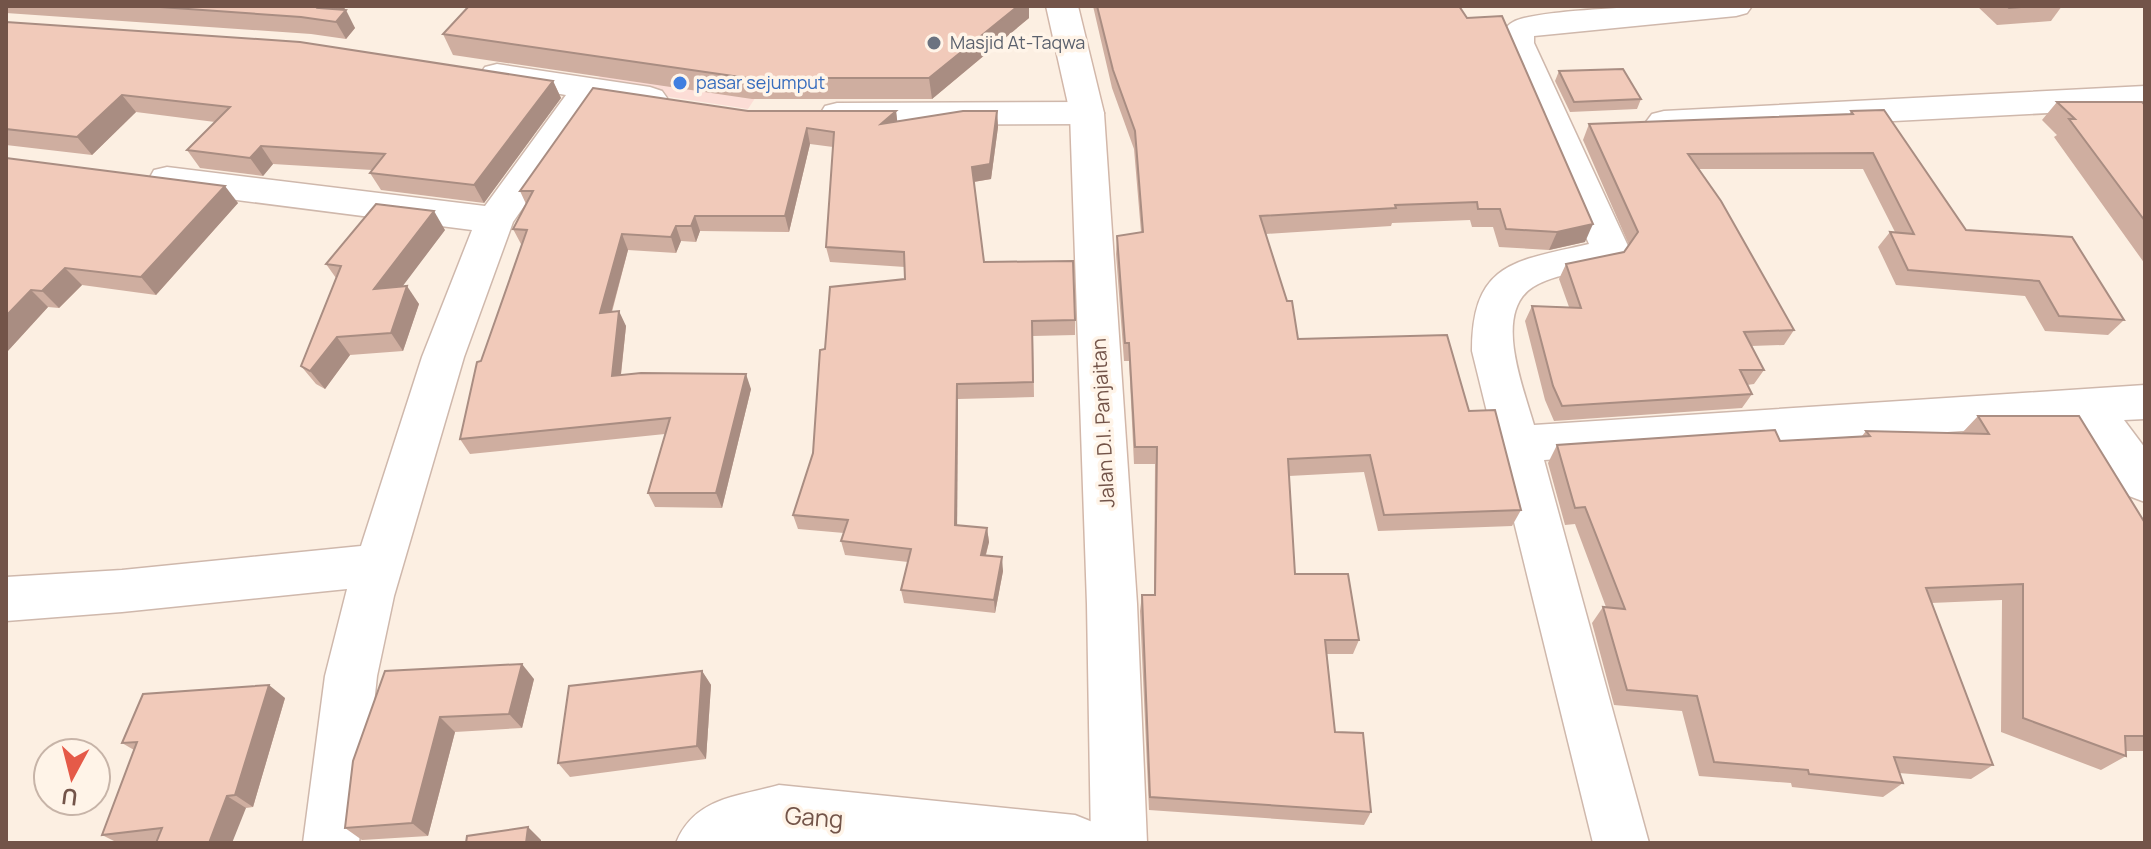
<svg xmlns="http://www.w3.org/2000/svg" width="2151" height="849" font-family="Manrope,sans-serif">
  <rect width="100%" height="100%" fill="#fcefe2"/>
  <polygon fill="#fcddd6" points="615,57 767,80 748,109 593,85"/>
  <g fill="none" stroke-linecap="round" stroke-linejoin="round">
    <defs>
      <g id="street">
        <path d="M1641,6H1752L1747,13L1736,16L1534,36V43L1628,246L1616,264C1590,271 1556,273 1533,287C1492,313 1524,389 1534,425L2145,385V419L2124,420L2145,448V502L2129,496L2078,423L1544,460L1649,843H1593L1472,351C1472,262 1515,261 1589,244L1502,43C1502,35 1505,26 1513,22C1534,11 1613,9 1641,6Z"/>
        <polygon points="497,64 650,87 662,91 667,98 662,105 650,109 598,100 513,222 464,357 394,596 377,676 359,843 303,843 325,676 347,589 122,612 6,621 6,577 122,570 361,546 422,357 472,230 167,191 154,188 149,179 154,170 167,167 485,206 566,95 485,81 480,74 485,67"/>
        <polygon points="2145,86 2145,108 1664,133 1652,130 1646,122 1652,114 1664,111"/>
        <polygon points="1087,102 1099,105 1104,113 1099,121 1087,124 837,125 825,122 820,114 825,106 837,103"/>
        <path d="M779,785L1075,815L1095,823L1103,843L779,841L676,843C694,798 736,797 779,785Z"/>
      </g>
      <polygon id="secondary" points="1046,6 1078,6 1104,113 1137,604 1147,843 1091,843 1087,604 1070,113"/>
    </defs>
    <use href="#street" stroke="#cfb8ac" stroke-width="3"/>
    <use href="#secondary" stroke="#d2b7a9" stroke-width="3"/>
    <use href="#street" fill="#fff" fill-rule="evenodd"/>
    <use href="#secondary" fill="#fff" fill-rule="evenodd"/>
  </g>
  <g fill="#cfaea0">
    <polygon points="6,6 347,6 343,10 355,28 346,39 311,34 6,13"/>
    <polygon points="1093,6 1459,6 1585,242 1549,250 1499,247 1493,227 1472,227 1470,220 1392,223 1391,226 1266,234 1298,339 1469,411 1521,510 1512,526 1378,531 1364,472 1289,476 1295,574 1359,640 1353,654 1327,654 1335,732 1371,812 1364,825 1149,810 1140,611 1142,595 1154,595 1155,464 1134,464 1129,361 1124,361 1116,254 1117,236 1141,232 1134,149 1112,88"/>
    <polygon points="1977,6 2062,6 2051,21 1997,25"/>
    <polygon points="1029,18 932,99 752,99 453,55 443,34"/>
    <polygon points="6,22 553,81 561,98 484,203 381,190 370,173 372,170 273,164 263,176 200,168 187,150 215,122 136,112 92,155 6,145"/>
    <polygon points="1559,71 1641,99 1637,109 1570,112 1555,81"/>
    <polygon points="2057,102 2145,105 2145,264 2054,137 2057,135 2042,120"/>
    <polygon points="748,111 896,111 897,121 997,111 998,127 991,179 974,182 984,262 1075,320 1075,335 1033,336 1034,397 958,399 957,525 987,528 989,542 986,555 1003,571 995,613 904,603 901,590 908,562 845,555 841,541 844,533 798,529 793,515 813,453 825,349 905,279 905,267 830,262 826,247 833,147 810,144 789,232 700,231 696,242 681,241 676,253 628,250 612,312 626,326 621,375 751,389 722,508 655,507 648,493 665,434 470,454 460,439 481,361 522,244 521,244 513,229 526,204 520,191"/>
    <polygon points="1851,111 1966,230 2124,320 2108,335 2045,331 2025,296 1896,285 1878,247 1890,232 1895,232 1863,169 1699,169 1794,330 1784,345 1751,346 1764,370 1754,384 1747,385 1752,394 1742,408 1554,421 1545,400 1525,321 1532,306 1569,307 1559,279 1566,264 1624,252 1629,245 1583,140 1589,124 1849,115"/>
    <polygon points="6,158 238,203 156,295 82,285 59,308 48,307 6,353"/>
    <polygon points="445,230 402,286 419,304 403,351 350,355 325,389 316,384 301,366 336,278 326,264"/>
    <polygon points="1978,416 2145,523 2145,751 2126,751 2126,756 2101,770 2001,732 2002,600 1931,603 1993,765 1971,779 1899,773 1903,783 1883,797 1792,787 1791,783 1699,776 1682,711 1614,705 1592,623 1603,607 1606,607 1575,524 1565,525 1548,463 1557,445 1780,441 1862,436 1866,431 1961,434"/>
    <polygon points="385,671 534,679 522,728 455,732 428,836 362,840 345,828"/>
    <polygon points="702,671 711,685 706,759 570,777 558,763"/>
    <polygon points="285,698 253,807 246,808 156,842 118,843 102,835 134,750 122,743"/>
  </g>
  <g fill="#a98d82">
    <polygon points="320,6 347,6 333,21 318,8"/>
    <polygon points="1018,6 1029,6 1029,18 932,99 929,78"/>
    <polygon points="346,10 355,28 346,39 336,22"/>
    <polygon points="553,81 561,98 484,203 474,185"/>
    <polygon points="122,95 136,112 92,155 77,137"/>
    <polygon points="896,111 898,127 881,124"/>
    <polygon points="997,111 998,127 991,179 973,182 972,167"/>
    <polygon points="807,128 810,144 789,232 785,216"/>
    <polygon points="261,146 273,164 263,176 250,158"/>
    <polygon points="225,186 238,203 156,295 141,277"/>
    <polygon points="434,211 445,230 387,307 374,289"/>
    <polygon points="695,216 700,231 696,242 691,226"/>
    <polygon points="1593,224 1585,242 1549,250 1557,232"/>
    <polygon points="676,226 681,241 676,253 671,237"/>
    <polygon points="622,234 628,250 607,328 600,313"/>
    <polygon points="65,268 82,285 59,308 42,291"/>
    <polygon points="407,286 419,304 403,351 391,333"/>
    <polygon points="31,290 48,307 6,353 6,316"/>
    <polygon points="619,311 626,326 619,391 612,376"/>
    <polygon points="337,337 350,355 325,389 310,371"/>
    <polygon points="746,374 751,389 722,508 716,493"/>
    <polygon points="957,384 958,399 957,539 955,525"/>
    <polygon points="987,528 989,542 982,568 981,555"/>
    <polygon points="1002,557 1003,571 995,613 994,600"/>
    <polygon points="522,664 534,679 522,728 509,714"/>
    <polygon points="702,671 711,685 706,759 697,746"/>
    <polygon points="269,685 285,698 253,807 235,795"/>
    <polygon points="440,717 455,732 428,836 412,823"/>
    <polygon points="227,796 246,808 232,843 209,843"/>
    <polygon points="528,827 541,840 541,843 526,843"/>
  </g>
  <g fill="#f1caba" stroke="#a98d82" stroke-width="2">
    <polygon points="146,6 320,6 318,8 346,10 336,22 301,17"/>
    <polygon points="469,6 1018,6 929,78 747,78 443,34"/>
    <polygon points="1097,6 1459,6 1467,18 1502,16 1593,224 1557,232 1506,229 1500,209 1478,209 1477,202 1395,205 1396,208 1260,216 1287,301 1292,301 1298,339 1447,335 1469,411 1495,410 1521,510 1384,515 1370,455 1288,459 1295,574 1348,574 1359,640 1325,640 1335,732 1363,733 1371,812 1150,797 1142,595 1155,595 1157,447 1135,447 1129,343 1125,343 1117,236 1143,232 1135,131 1113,70"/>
    <polygon points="2007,6 2035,6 2009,8"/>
    <polygon points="6,22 300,42 553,81 474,185 370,173 385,154 261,146 250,158 187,150 230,107 122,95 77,137 6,129"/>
    <polygon points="1623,69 1641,99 1574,102 1559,71"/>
    <polygon points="593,88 748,111 896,111 881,124 963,111 997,111 990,164 972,167 984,262 1073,261 1075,320 1032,321 1033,382 957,384 955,525 987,528 981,555 1002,557 994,600 901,590 911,549 841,541 848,520 793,515 813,453 820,350 825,349 830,287 905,279 904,252 826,247 834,132 807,128 785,216 695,216 691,226 676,226 671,237 622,234 600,313 619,311 612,376 641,373 746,374 716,493 648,493 670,418 460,439 477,362 481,361 527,230 513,229 533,191 520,191"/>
    <polygon points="2057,102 2142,102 2145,105 2145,221 2069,119 2075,119"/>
    <polygon points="1884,110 1966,230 2072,237 2124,320 2059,316 2039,281 1908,270 1890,232 1914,234 1873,153 1688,154 1721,201 1794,330 1744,332 1764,370 1740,370 1752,394 1562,406 1553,386 1532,306 1581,308 1566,264 1624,252 1638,232 1589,124 1853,114 1851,111"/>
    <polygon points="6,158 225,186 141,277 65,268 42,291 31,290 6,316"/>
    <polygon points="376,204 434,211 374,289 407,286 391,333 337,337 310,371 301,366 341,266 326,264"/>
    <polygon points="1978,416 2079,416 2145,523 2145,736 2125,736 2126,756 2023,718 2023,584 1926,588 1993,765 1894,757 1903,783 1809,774 1808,770 1714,762 1697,696 1627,690 1603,607 1625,609 1585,507 1575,508 1557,445 1775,430 1780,441 1870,436 1866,431 1989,434"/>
    <polygon points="522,664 509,714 440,717 412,823 345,828 353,761 385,671"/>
    <polygon points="702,671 697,746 558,763 569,686"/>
    <polygon points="269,685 235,795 227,796 209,843 156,843 162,828 102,835 137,742 122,743 143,694"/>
    <polygon points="528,827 526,843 466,843 467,836"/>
  </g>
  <circle fill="#6b7280" stroke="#fff4e8" stroke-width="3" cx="934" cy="43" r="8"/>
  <circle fill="#3f7fe0" stroke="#fff4e8" stroke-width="3" cx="680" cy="83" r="8"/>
  <g text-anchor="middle" stroke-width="7" stroke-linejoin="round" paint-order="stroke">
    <g font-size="18" fill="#5b616d" stroke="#fff4e8" text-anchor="start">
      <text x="950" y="49">Masjid At-Taqwa</text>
    </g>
    <g font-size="18" fill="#366cbe" stroke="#fff4e8" text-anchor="start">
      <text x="696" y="89">pasar sejumput</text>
    </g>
    <g font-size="20" fill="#735449" stroke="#fff4e8">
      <text transform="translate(1103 423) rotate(-93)" y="7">Jalan D.I. Panjaitan</text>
    </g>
    <g font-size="24" fill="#735449" stroke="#fff4e8">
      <text transform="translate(814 818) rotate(4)" y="8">Gang</text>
    </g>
  </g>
  <rect width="2151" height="849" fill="none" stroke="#735449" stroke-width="16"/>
  <g transform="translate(72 777) rotate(187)"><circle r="38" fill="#fff4e8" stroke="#c7b4a8" stroke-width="2"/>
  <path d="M0-6L14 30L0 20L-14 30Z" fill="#e55a48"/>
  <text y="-12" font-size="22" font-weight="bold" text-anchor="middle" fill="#735449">U</text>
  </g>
</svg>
